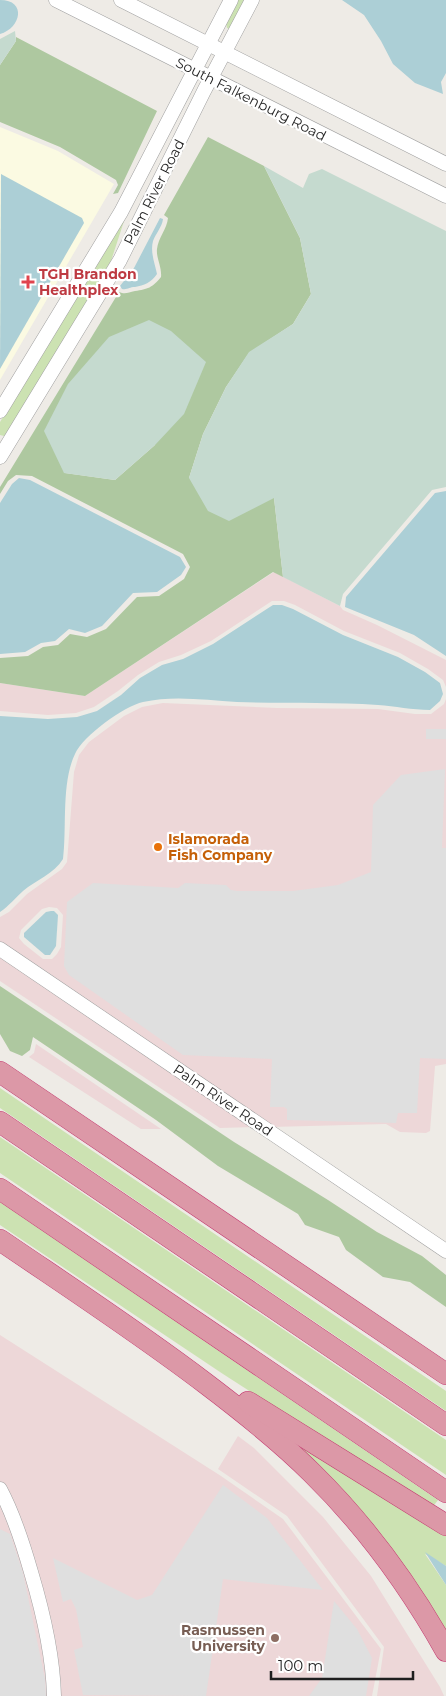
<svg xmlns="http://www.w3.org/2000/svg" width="446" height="1696" font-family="Montserrat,sans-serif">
  <rect width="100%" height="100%" fill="#eeebe6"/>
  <g fill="#edd7d8" fill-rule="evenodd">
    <polygon points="274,572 340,606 343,610 377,625 446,660 446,687 443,680 428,669 400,653 344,631 295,605 284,601 272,601 211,641 181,655 159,662 138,675 118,691 94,707 76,713 48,715 0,711 0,683 85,696"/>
    <path d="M446,699V1064L435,1066L430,1131L426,1133L400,1132L386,1124L271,1127L0,943V917L9,912L27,894L62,869L67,862L74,772L79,755L89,742L124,716L142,707L163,703L277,708L378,709L415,714H431L444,704ZM49,907L57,908L63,915L61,947L57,954L52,959H43L24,944L19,938L21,930L42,909Z"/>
    <polygon points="0,955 254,1127 220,1128 21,995 0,981"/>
    <polygon points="36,1044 161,1129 141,1129 29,1057 34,1053"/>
    <polygon points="0,1335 221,1476 283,1519 381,1649 372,1696 0,1696"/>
    <polygon points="238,1436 254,1448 323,1517 371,1576 440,1687 444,1696 377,1696 384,1647 287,1516 218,1469"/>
  </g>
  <polygon fill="#fbfae2" points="0,127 58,151 114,184 0,380"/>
  <g fill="#cce2b2">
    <polygon points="238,0 246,0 230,29 227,28 226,23"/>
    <polygon points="125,218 111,261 8,432 4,436 0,435 0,422"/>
    <polygon points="0,1088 446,1391 446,1411 0,1108"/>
    <polygon points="0,1137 446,1440 446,1475 0,1173"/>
    <polygon points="0,1202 438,1500 432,1508 223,1374 0,1225"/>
    <polygon points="276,1425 446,1533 446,1566 425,1554 446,1585 446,1631"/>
  </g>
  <g fill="#aec8a0" fill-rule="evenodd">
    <polygon points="16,37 157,111 118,193 113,194 118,185 116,180 60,147 0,122 0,65 16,41"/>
    <path d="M208,137L264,166L300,238L311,294L293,324L249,353L226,387L203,434L189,478L274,498L283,577L273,572L85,696L0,683V658L28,656L43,647L58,645L70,634L87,637L106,629L137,597L159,596L184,579L190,567L183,554L32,476L16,475L8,481L0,494V487L119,292C126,295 128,292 135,291C148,289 152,288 161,277C162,267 156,258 157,249C158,238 167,229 168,218L164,215ZM155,445L115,480L65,473Z"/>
    <polygon points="0,986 234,1142 328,1200 377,1232 422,1256 446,1275 446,1307 410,1282 383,1277 346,1250 339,1237 305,1225 298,1214 218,1166 156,1120 33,1037 30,1050 22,1056 10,1051 0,1034"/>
  </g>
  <g fill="#c5dacf">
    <polygon points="15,31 16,41 0,65 0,39"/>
    <polygon points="264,166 303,188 309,174 322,169 446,231 446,487 432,490 343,594 340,606 283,577 274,498 229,521 208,511 189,478 203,434 226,387 249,352 293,324 311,294 300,238"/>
    <polygon points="149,320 171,331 206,362 184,414 155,445 115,480 64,473 44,431 68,384 109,337"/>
  </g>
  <g fill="#dfdfdf">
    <rect x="426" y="729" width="20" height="10"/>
    <polygon points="445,769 442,848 446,848 446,1059 420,1058 417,1113 398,1113 396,1123 287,1120 287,1109 284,1107 270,1107 272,1059 183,1055 69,975 64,966 67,902 93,883 178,888 185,883 226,885 231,890 237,891 293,891 338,885 371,872 373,805 401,775"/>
    <polygon points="223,1485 267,1518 323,1590 223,1579 206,1696 83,1695 74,1650 83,1647 76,1609 71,1599 63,1602 53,1558 137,1600 152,1595"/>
    <polygon points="0,1529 10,1534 23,1573 45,1679 46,1696 0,1696"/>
    <polygon points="334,1601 357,1629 372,1658 366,1696 309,1696 322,1678"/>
  </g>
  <g fill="#accfd6">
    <path d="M0,0C27,0 21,28 0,34Z"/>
    <polygon points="342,0 446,0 446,73 441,82 443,94 415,83 393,64 381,41 364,15"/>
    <polygon points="1,174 82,218 84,223 0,369"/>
    <path d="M160,218L163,219C162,227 156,233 153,241C150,252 155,264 157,274C151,283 144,285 135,287C129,287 128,290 122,289L120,286L134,268Z"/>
    <polygon points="19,478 30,480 180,557 186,567 181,575 157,592 133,593 102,626 85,633 69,629 55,641 41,643 25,652 0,654 0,503 12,484"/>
    <polygon points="446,491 446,656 414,635 345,607 346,597 435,493"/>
    <path d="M273,605H282L293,609L343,635L398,657L425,672L440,683L443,694L440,701L430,710C412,710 395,706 378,705C331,702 284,704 237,702C206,700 173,695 143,702C124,706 83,736 75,754C61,783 67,828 63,859C54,874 36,880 23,891C15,898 9,906 0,912V716L48,719L77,717L97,711L121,695L140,678L162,665L183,659L213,644Z"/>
    <polygon points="51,911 54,911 58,915 56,946 50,955 45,955 24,937 24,933 46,912"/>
    <polygon points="425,1552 446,1566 446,1585"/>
  </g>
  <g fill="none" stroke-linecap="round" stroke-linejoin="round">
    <defs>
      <g id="minor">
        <polyline points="56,0 446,196"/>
        <polyline points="121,0 446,164"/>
        <polyline points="0,411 121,212 231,0"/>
        <polyline points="0,457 120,260 204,91 252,0"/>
        <polyline points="0,949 446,1251"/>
        <path d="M0,1489C14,1515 23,1544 31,1572C43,1612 53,1653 54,1696"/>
      </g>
      <g id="highway">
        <polyline points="0,1072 446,1374"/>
        <polyline points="0,1122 446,1425"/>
        <polyline points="0,1189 446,1492"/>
        <path d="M0,1240C69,1287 138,1332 205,1383C242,1411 279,1440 312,1473C366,1526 409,1585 446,1651"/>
        <polyline points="248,1402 446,1525"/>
      </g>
    </defs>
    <use href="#minor" stroke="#a0a0a0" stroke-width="15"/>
    <use href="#highway" stroke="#c43b71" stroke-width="22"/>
    <use href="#minor" stroke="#fff" stroke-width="14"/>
    <use href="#highway" stroke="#dc98a7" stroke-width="21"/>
  </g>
  <path fill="#e0444e" stroke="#fff" stroke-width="2" d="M25.5 274.5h5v5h5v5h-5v5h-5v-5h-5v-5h5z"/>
  <circle fill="#e8710a" stroke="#fff" stroke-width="2" cx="158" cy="847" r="5"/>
  <circle fill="#8d6e63" stroke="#fff" stroke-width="2" cx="275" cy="1638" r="5"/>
  <g text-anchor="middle" stroke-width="4.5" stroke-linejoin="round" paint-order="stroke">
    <g font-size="14" fill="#1f1f1f" stroke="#fff">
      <text transform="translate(251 99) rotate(27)" y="5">South Falkenburg Road</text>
      <text transform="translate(154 192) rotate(-63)" y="5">Palm River Road</text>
      <text transform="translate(223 1100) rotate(34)" y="5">Palm River Road</text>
    </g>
    <g font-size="14" font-weight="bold" fill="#be3a42" stroke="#fff" text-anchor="start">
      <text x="39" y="279">TGH Brandon<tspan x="39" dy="16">Healthplex</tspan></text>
    </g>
    <g font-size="14" font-weight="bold" fill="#c56008" stroke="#fff" text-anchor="start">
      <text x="168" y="844">Islamorada<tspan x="168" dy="16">Fish Company</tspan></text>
    </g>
    <g font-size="14" font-weight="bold" fill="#785e54" stroke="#fff" text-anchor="end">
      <text x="265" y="1635">Rasmussen<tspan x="265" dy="16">University</tspan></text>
    </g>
  </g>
  <path d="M271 1671v8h142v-8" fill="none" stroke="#1f1f1f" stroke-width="2.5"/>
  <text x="278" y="1671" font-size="15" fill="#1f1f1f" stroke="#ffffff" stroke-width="4" paint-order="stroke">100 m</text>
</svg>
